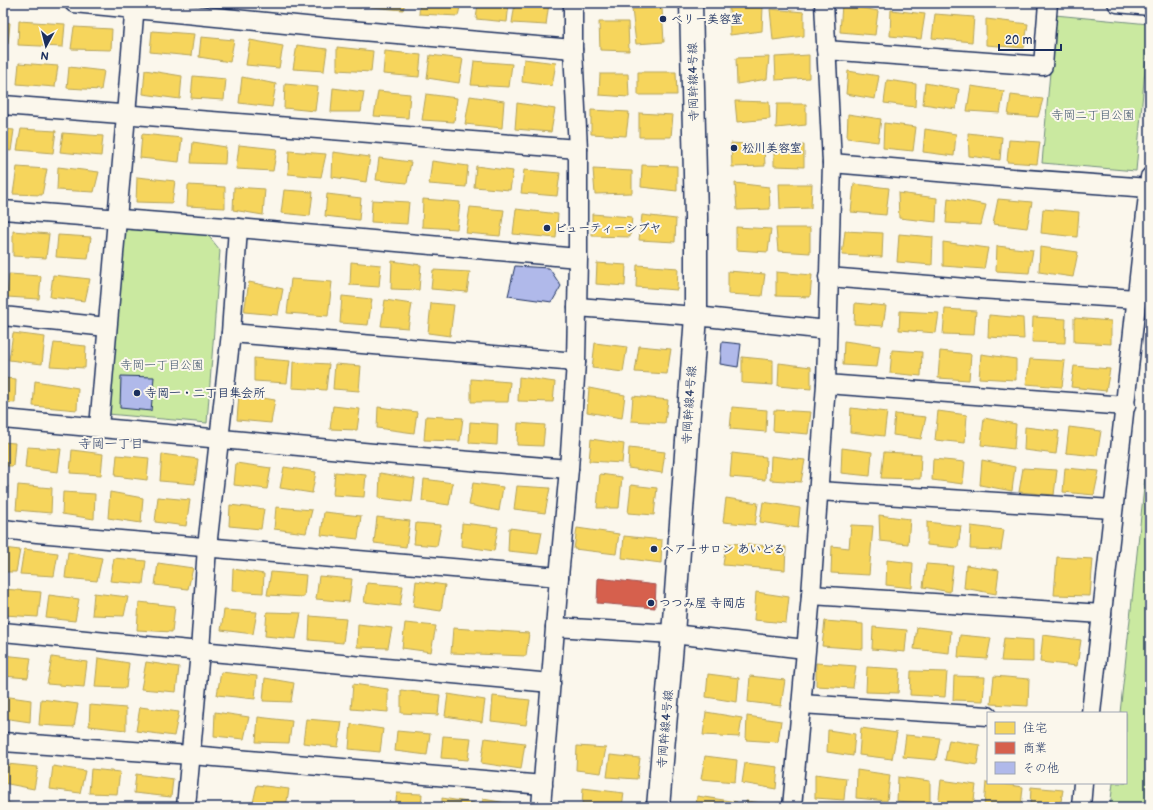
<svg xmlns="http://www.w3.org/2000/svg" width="1153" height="810" font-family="'Balsamiq Sans','Klee One',sans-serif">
  <rect width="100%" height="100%" fill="#fbf7ec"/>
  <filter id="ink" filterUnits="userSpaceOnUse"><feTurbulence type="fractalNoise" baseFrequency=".025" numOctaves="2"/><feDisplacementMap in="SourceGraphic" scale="8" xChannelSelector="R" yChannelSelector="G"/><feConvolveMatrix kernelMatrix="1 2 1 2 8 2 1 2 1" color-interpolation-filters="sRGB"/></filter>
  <g filter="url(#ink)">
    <g fill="#cae9a0" stroke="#728c7f">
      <polygon points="1055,15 1149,24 1136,171 1042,163"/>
      <polygon points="123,227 207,234 220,250 207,423 108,414"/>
      <polygon points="1150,431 1150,807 1110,807 1113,783 1126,783 1126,713 1120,713"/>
    </g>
    <g fill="#f6d55c" stroke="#b4a35d">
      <polygon points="296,3 324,3 323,6"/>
      <polygon points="331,3 362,3 361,8 331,7"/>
      <polygon points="371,3 405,3 403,10 371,7"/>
      <polygon points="420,3 461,3 458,16 419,14"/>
      <polygon points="478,3 509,3 507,22 476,19"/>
      <polygon points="515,3 549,3 546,25 512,23"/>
      <polygon points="842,4 878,11 875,35 840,32"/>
      <polygon points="763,7 762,31 730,35 729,8"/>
      <polygon points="662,8 664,42 636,44 632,9"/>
      <polygon points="770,9 804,12 804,36 773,40"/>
      <polygon points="891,10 925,14 921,39 890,36"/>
      <polygon points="935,14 974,17 972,42 932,38"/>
      <polygon points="986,19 1028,24 1024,48 986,45"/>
      <polygon points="3,21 10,23 8,44 3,43"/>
      <polygon points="19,21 65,24 63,47 18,45"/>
      <polygon points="599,22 628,22 629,51 600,50"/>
      <polygon points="74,27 112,29 111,50 71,49"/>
      <polygon points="152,31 194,34 191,56 150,52"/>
      <polygon points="201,37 234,40 230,62 199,57"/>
      <polygon points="250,40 283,46 279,68 246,65"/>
      <polygon points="297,45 327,49 324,71 293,69"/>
      <polygon points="337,47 373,51 371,72 337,70"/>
      <polygon points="385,51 421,55 419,77 383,74"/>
      <polygon points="430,55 463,59 459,83 427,78"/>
      <polygon points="809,55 809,78 776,80 775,57"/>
      <polygon points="769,57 767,79 737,84 736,58"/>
      <polygon points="524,59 556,63 552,86 522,82"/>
      <polygon points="474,61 512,64 509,87 471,85"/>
      <polygon points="19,63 58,66 55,87 17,84"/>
      <polygon points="69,67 104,71 101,90 67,88"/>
      <polygon points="145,70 182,76 180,99 143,94"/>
      <polygon points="848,71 879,76 875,99 846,94"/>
      <polygon points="638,72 676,72 677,95 638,95"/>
      <polygon points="600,74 628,74 629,97 599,95"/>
      <polygon points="193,76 226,79 224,100 191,98"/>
      <polygon points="242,77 276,84 272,107 239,103"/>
      <polygon points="887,80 916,84 915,107 884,103"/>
      <polygon points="925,83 959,89 956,109 923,104"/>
      <polygon points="285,84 318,87 315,111 284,108"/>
      <polygon points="971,86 1004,91 1000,113 967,111"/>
      <polygon points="333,88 364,92 361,112 331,112"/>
      <polygon points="378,91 410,94 408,118 374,116"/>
      <polygon points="426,94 457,98 454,122 422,120"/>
      <polygon points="1011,95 1043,99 1038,117 1008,115"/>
      <polygon points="470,96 504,101 502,128 465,124"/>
      <polygon points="735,101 769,102 770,119 737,122"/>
      <polygon points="517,103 555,109 551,132 515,129"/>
      <polygon points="777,104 806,104 806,125 776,128"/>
      <polygon points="591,110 629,112 626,136 591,134"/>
      <polygon points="639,113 673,115 671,137 639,137"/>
      <polygon points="848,114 881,119 878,142 847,138"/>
      <polygon points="884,123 916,127 913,151 883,148"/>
      <polygon points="3,129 14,130 11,151 3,150"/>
      <polygon points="21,129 56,131 53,153 17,150"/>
      <polygon points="925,129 956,134 954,156 923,152"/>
      <polygon points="63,133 103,136 101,156 60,152"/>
      <polygon points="968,133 1002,137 1000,160 969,156"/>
      <polygon points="142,134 182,138 179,162 140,158"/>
      <polygon points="1009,140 1040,142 1037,164 1007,162"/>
      <polygon points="193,142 226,147 225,164 191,163"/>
      <polygon points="731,143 764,145 765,166 732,167"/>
      <polygon points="239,145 277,149 273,171 236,169"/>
      <polygon points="804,145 804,167 774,166 774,146"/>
      <polygon points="289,151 326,154 321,177 288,174"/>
      <polygon points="333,152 370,157 366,182 332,177"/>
      <polygon points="379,158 411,162 407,183 376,180"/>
      <polygon points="432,161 468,166 466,187 429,184"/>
      <polygon points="642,165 677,166 677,191 641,187"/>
      <polygon points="476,166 513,171 510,190 474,187"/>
      <polygon points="17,167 47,169 42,195 13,194"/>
      <polygon points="58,167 99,172 94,192 57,190"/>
      <polygon points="593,169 632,171 632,193 595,194"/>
      <polygon points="524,170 560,173 557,196 521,193"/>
      <polygon points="137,177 175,181 172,203 136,202"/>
      <polygon points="735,183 769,187 770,209 737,210"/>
      <polygon points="779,184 812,184 811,208 780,209"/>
      <polygon points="854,184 889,188 886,215 851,212"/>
      <polygon points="188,185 225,187 225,208 187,206"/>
      <polygon points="234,187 265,189 263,215 233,210"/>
      <polygon points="284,190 313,192 310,216 281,213"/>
      <polygon points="898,193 937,198 936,222 899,218"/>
      <polygon points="327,194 361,198 359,220 325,216"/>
      <polygon points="948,198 986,205 981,225 946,223"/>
      <polygon points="423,199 460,202 457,229 422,227"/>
      <polygon points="998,199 1032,202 1027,228 993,224"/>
      <polygon points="372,200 409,202 407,224 371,222"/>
      <polygon points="470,207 504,210 500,236 466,233"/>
      <polygon points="516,209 558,214 556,238 513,234"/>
      <polygon points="1043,209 1079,212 1077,237 1041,233"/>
      <polygon points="592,214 632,217 630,237 592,236"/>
      <polygon points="642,215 676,219 675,242 639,240"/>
      <polygon points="736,227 771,229 768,252 736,250"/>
      <polygon points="776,228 810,228 810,253 778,251"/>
      <polygon points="13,231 49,234 46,258 13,256"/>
      <polygon points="845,231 883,233 882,257 842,255"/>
      <polygon points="899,234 933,237 932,265 897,262"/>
      <polygon points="58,235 91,237 88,259 56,257"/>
      <polygon points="943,242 988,248 984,269 943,266"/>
      <polygon points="997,246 1033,250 1029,273 996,271"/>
      <polygon points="1040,247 1078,252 1073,277 1039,272"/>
      <polygon points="392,261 421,265 419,290 391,289"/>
      <polygon points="351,262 381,265 379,287 350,285"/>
      <polygon points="597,263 626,265 625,286 596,284"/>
      <polygon points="637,265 678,268 677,290 636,287"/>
      <polygon points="433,270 470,272 467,292 431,289"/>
      <polygon points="728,271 765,274 762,296 728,294"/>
      <polygon points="776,272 812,275 810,297 776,296"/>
      <polygon points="9,274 41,276 39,299 7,297"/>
      <polygon points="53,275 90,279 85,301 50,297"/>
      <polygon points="291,279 332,282 328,316 287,313"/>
      <polygon points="249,282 283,289 278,315 244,312"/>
      <polygon points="342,296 372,299 368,325 340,323"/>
      <polygon points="385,300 412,304 408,328 381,326"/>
      <polygon points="431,303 454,305 450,336 428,333"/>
      <polygon points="855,303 886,306 883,326 854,324"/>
      <polygon points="945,309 976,311 974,335 943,334"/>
      <polygon points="900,311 939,313 936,333 899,330"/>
      <polygon points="989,315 1023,318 1024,339 988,337"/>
      <polygon points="1033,317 1066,319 1065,343 1032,342"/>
      <polygon points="1074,318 1111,321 1111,344 1074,342"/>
      <polygon points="13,333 45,337 42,364 9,360"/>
      <polygon points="844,341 880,346 877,367 843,365"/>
      <polygon points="54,343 86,346 85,368 50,366"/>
      <polygon points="595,343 627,347 623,372 592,368"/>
      <polygon points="639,346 671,349 667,374 635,372"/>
      <polygon points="892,350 922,352 921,376 890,373"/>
      <polygon points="940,351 971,354 969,380 938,378"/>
      <polygon points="981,354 1016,359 1016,380 979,378"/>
      <polygon points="742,357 773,360 773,385 742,383"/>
      <polygon points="254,358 290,361 287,383 254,381"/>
      <polygon points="1030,359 1065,361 1062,387 1026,384"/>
      <polygon points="293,362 329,364 326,390 292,388"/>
      <polygon points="779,363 811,367 811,389 778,386"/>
      <polygon points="335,364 361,366 359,391 333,389"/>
      <polygon points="1074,366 1110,369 1106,391 1071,387"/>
      <polygon points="519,377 555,382 553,402 518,401"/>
      <polygon points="3,378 16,379 15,403 3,402"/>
      <polygon points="471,379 510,382 508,402 471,402"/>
      <polygon points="35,381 78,388 77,410 33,406"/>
      <polygon points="589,388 625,395 622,418 587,412"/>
      <polygon points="239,394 275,400 271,423 237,420"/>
      <polygon points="633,396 668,400 665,423 631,421"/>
      <polygon points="333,406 360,409 357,430 330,429"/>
      <polygon points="378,407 417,412 414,433 377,428"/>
      <polygon points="732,407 767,410 766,432 730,429"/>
      <polygon points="851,408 887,412 884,436 850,432"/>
      <polygon points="774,410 811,412 808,434 773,431"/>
      <polygon points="938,411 967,415 965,443 935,440"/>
      <polygon points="895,414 926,417 921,439 893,435"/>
      <polygon points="426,416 463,418 460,441 424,440"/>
      <polygon points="984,418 1016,424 1014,449 981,445"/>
      <polygon points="470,422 498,424 497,445 469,443"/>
      <polygon points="518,423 545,425 543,446 517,445"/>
      <polygon points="1025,427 1059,431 1056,454 1024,450"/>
      <polygon points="1069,427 1101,431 1097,456 1066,453"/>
      <polygon points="591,439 624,444 622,463 589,461"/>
      <polygon points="3,442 15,443 13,466 3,466"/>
      <polygon points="27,447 61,449 58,472 25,468"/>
      <polygon points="629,448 665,452 662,473 628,468"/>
      <polygon points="842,448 872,452 870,476 841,473"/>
      <polygon points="72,450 103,454 101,475 70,473"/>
      <polygon points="884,452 921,454 920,479 881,478"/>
      <polygon points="732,453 766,457 765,480 730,477"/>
      <polygon points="162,454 198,459 195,484 160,481"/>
      <polygon points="117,455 149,458 147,480 115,476"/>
      <polygon points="771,456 805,460 801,482 770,480"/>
      <polygon points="933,459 965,462 963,484 932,480"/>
      <polygon points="982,460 1015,467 1012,491 980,485"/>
      <polygon points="236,463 271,468 267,489 234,485"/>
      <polygon points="284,467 316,472 312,493 280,488"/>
      <polygon points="1023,468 1057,470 1054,495 1019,492"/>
      <polygon points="1065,468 1099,471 1094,495 1063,492"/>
      <polygon points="335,472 366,475 364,497 333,495"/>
      <polygon points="380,473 415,479 412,502 379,498"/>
      <polygon points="600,474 622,477 619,508 597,508"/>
      <polygon points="424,479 453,483 449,505 422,501"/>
      <polygon points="473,483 503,487 499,511 469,505"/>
      <polygon points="18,485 52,488 51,513 16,510"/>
      <polygon points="631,485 657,488 654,515 628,513"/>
      <polygon points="3,486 8,486 4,508 3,508"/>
      <polygon points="517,486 550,488 545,513 514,509"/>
      <polygon points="63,492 95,494 94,519 62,514"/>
      <polygon points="110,492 143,498 141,523 108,518"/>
      <polygon points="158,497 190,500 186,526 155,522"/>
      <polygon points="726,498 758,503 755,525 723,522"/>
      <polygon points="763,502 800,508 798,528 760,522"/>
      <polygon points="230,505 264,509 261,529 229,526"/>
      <polygon points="276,507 312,510 306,533 274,529"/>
      <polygon points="324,512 361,516 358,539 321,535"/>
      <polygon points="879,515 910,519 908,544 880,541"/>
      <polygon points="377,517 410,521 406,547 374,543"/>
      <polygon points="927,522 961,526 958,548 927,545"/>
      <polygon points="416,523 441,525 437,546 414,544"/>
      <polygon points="462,523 498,527 494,551 461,546"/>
      <polygon points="851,525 873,526 869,575 831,573 832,546 849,548"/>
      <polygon points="971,526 1004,530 1001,550 970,549"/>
      <polygon points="509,528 542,532 538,554 508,551"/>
      <polygon points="577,528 619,534 616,554 574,549"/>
      <polygon points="624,536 662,540 661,563 622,558"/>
      <polygon points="726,543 786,547 785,570 723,565"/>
      <polygon points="3,548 20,550 16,572 3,572"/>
      <polygon points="24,549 58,553 54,576 20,574"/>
      <polygon points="68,552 102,558 97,581 65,578"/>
      <polygon points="1057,557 1093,559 1090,596 1054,595"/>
      <polygon points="114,558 146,561 143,584 110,581"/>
      <polygon points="887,560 913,563 912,588 886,585"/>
      <polygon points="158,563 193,568 188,589 155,585"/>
      <polygon points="926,564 953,566 950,592 923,587"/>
      <polygon points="966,565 999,570 996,594 964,588"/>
      <polygon points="233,569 264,574 263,593 232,591"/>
      <polygon points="271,572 306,575 304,597 267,595"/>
      <polygon points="319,576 352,579 349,602 316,599"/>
      <polygon points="416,581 445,585 441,611 413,607"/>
      <polygon points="367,583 403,586 400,606 364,602"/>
      <polygon points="3,589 41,592 38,617 3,615"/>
      <polygon points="756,592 789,597 786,623 754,620"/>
      <polygon points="94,593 128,597 124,616 92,615"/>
      <polygon points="49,595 79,599 75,621 46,618"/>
      <polygon points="139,602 175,606 172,632 137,630"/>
      <polygon points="224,610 257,612 253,634 221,630"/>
      <polygon points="267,612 301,613 296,639 265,636"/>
      <polygon points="310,616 346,619 343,643 309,640"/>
      <polygon points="825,621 863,624 863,649 822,646"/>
      <polygon points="405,623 436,626 431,652 402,648"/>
      <polygon points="358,624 392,628 388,648 357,647"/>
      <polygon points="873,627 907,630 905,652 872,649"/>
      <polygon points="917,627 951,631 949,653 914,649"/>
      <polygon points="453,628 529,633 526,656 451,653"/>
      <polygon points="960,635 991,638 987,659 958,657"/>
      <polygon points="1043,635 1081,640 1077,666 1040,662"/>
      <polygon points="1004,638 1033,640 1033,662 1001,661"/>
      <polygon points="3,655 31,658 28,678 3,676"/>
      <polygon points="52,657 87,662 84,687 47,684"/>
      <polygon points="98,658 129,663 126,688 95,687"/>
      <polygon points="146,662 179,667 176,692 141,689"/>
      <polygon points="816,663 856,666 853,688 816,686"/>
      <polygon points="867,667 900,669 898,693 866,692"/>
      <polygon points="911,671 947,672 945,697 910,695"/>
      <polygon points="221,672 257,676 255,699 217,695"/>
      <polygon points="708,674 739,678 737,702 706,697"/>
      <polygon points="750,676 785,680 781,706 748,702"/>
      <polygon points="954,676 985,677 983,701 953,700"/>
      <polygon points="994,676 1029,679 1028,706 991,704"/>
      <polygon points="265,678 294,683 291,702 263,701"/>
      <polygon points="353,684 388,689 388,712 351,709"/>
      <polygon points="401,690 440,695 438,715 401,713"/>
      <polygon points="448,694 485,700 482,722 445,716"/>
      <polygon points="3,696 31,700 30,722 3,718"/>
      <polygon points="493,696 530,700 526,725 491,721"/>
      <polygon points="41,699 78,704 74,727 39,725"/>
      <polygon points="90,705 126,708 126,730 89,726"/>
      <polygon points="140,707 179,712 174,736 136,731"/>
      <polygon points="215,712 249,717 244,739 214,736"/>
      <polygon points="706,712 742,718 739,737 703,735"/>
      <polygon points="747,716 781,721 778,742 746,740"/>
      <polygon points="258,717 292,721 289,743 256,742"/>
      <polygon points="306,719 342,722 338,747 303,743"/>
      <polygon points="351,724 383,729 380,752 349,749"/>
      <polygon points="861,728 897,733 892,759 859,755"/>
      <polygon points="828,730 855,734 853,756 827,752"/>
      <polygon points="397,731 430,734 427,755 395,751"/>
      <polygon points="906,735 940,738 936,760 903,757"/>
      <polygon points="443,736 471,738 468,760 441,758"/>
      <polygon points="485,738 525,743 521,769 481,763"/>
      <polygon points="949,740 980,745 977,765 945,760"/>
      <polygon points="577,746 606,748 601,773 576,770"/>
      <polygon points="610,755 640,758 637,779 607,777"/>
      <polygon points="705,756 737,760 735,782 701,779"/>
      <polygon points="745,763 778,767 776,789 742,783"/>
      <polygon points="7,764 38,767 34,789 3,783"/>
      <polygon points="53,766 85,771 80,793 50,789"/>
      <polygon points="91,769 120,772 117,794 89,793"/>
      <polygon points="857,770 890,775 887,801 856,798"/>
      <polygon points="136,774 173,779 171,797 134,793"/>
      <polygon points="815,774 846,778 844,800 815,798"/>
      <polygon points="898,777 930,781 930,804 897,801"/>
      <polygon points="941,780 976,785 973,807 938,807"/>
      <polygon points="986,782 988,782 988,783 996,783 1023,787 1021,807 984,807"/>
      <polygon points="257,785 289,789 286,807 252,807"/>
      <polygon points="1031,787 1063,790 1060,807 1030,807"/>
      <polygon points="583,788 624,793 622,807 582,807"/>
      <polygon points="397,793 422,794 421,807 395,807"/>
      <polygon points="697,796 737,802 736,807 696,807"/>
      <polygon points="442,798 474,803 474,807 442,807"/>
      <polygon points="483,799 518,805 518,807 481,807"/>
      <polygon points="746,801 779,805 778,807 746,807"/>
      <polygon points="3,802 25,806 25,807 3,807"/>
    </g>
    <polygon fill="#d6604d" stroke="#9e5152" points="598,578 656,585 655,608 597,603"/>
    <g fill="#b0b9ea" stroke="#1b2f5e">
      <polygon points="515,266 549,268 561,286 552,302 508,296"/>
      <polygon points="722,342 741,344 738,367 720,364"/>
      <polygon points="121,376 154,377 151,411 120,408"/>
    </g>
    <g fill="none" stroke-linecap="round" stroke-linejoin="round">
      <defs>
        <g id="street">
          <polyline points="74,3 326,28 573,49"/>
          <polyline points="1117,3 1150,6"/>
          <polyline points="826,50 1043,66 1048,3"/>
          <polyline points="3,105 578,149"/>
          <polyline points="832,163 985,176 1149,188"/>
          <polyline points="3,210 238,228 578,258"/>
          <polyline points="828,277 979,289 1137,299"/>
          <polyline points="577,307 696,316 827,330"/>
          <polyline points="3,316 107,327"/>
          <polyline points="231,333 576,362"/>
          <polyline points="826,384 1126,406"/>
          <polyline points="3,419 396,455 569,469"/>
          <polyline points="99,427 126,115 135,3"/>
          <polyline points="818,491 1113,509"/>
          <polyline points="3,529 37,533 559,577"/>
          <polyline points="811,595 1102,614"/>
          <polyline points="555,627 673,634 805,649"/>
          <polyline points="3,632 200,651 551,683"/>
          <polyline points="801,704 988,716"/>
          <path d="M1091,713C1112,535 1130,356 1150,177"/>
          <polyline points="3,742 191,755 543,785"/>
          <polyline points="186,807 200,651 207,547 231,333 238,228"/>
          <polyline points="541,807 559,577 569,469 576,362 578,258 578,149 573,49 573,3"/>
          <polyline points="792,807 811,595 826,384 832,163 824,3"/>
          <polyline points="1081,807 1083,783"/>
        </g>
        <polyline id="secondary" points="658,807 673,634 696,316 696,217 691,3"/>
      </defs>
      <use href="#street" stroke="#1b2f5e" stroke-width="21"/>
      <use href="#secondary" stroke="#1b2f5e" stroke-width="25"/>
      <use href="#street" stroke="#fbf7ec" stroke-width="18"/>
      <use href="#secondary" stroke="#fbf7ec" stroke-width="22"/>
    </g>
  </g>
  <g fill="#1b2f5e" stroke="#fbf7ec" stroke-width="1.5">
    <circle cx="663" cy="19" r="4"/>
    <circle cx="734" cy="148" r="4"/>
    <circle cx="547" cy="228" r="4"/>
    <circle cx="137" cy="393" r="4"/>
    <circle cx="654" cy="549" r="4"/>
    <circle cx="651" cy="603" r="4"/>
  </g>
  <g text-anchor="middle" stroke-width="4" stroke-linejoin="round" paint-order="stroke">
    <g font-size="12" font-weight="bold" fill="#1b2f5e" stroke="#fbf7ec" text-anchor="start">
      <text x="671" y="23">ベリー美容室</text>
      <text x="742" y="152">松川美容室</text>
      <text x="555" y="232">ビューティーシブヤ</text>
      <text x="145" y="397">寺岡一・二丁目集会所</text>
      <text x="662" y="553">ヘアーサロン あいどる</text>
      <text x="659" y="607">つつみ屋 寺岡店</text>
    </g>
    <g font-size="12" fill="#1b2f5e" stroke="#fbf7ec">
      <text transform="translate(693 82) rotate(-91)" y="4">寺岡幹線4号線</text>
      <text transform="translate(689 405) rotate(-86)" y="4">寺岡幹線4号線</text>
      <text transform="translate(665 729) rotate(-85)" y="4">寺岡幹線4号線</text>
    </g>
    <g font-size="12" fill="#3e546b" stroke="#fbf7ec">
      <text x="1093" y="119">寺岡二丁目公園</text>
      <text x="162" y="369">寺岡一丁目公園</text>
    </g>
    <g font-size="13" fill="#1b2f5e" stroke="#fbf7ec">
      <text x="111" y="448">寺岡一丁目</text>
    </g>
  </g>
  <rect width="1153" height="810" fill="none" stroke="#fbf7ec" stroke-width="16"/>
  <rect x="8" y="8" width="1137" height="794" fill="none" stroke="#1b2f5e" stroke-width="1.5" filter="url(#ink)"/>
  <rect x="987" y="712" width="140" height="72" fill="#fbf7ec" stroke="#a1a7b3"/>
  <rect x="995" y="722" width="20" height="12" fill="#f6d55c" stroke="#a1a7b3"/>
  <text x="1023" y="732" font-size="12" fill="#1b2f5e">住宅</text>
  <rect x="995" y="742" width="20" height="12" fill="#d6604d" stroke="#a1a7b3"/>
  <text x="1023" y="752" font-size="12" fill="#1b2f5e">商業</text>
  <rect x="995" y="762" width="20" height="12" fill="#b0b9ea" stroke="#a1a7b3"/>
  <text x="1023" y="772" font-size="12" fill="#1b2f5e">その他</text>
  <g transform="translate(46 46) rotate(187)" stroke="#fbf7ec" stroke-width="3" paint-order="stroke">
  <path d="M0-3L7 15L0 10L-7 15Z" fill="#1b2f5e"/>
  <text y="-6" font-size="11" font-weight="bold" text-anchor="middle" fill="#1b2f5e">N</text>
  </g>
  <path d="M999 44v6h62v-6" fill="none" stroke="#1b2f5e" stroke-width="2"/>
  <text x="1005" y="44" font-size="12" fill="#1b2f5e" stroke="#fbf7ec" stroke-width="3" paint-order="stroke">20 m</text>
</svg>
